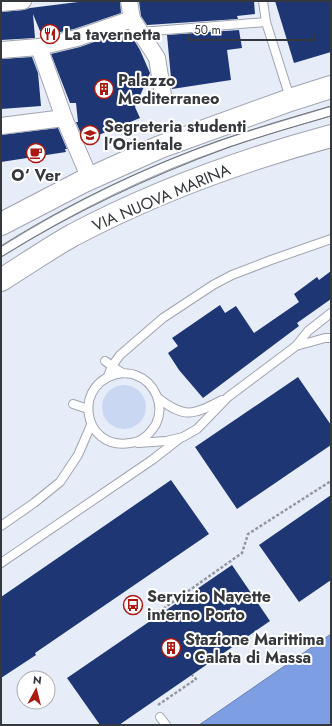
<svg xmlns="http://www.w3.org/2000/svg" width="332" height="726" font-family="Jost,sans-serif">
  <rect width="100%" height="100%" fill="#e7edf8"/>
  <circle fill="#c9d7f3" cx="124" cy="407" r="22"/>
  <polygon fill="#7e9ee4" stroke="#687fb2" points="331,634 331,725 199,725"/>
  <g fill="#1e3774">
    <polygon points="86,1 120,1 121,13 74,29 42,36 33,14 35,38 1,40 1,12 24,10 30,8"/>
    <polygon points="139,1 254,1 255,14 237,16 238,19 147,25 141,16"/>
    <polygon points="275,1 331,1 331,52 294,63"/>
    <polygon points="128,30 140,50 150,73 135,107 140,118 84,141 76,122 78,122 76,103 70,103 51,54 80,47"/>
    <polygon points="239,30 242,48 227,50 231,80 172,89 167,35"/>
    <polygon points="32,57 38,73 41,106 1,109 1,59"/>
    <polygon points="58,128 67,149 65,149 66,152 1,162 1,135"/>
    <polygon points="331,271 331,299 297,323 299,326 203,398 179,370 168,353 178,346 172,338 220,305 225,313 236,306 254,333 299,302 294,294 317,277 319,280"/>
    <polygon points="298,377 331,425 331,445 237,509 195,447"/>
    <polygon points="171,480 209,534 35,653 36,655 1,678 1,597"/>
    <polygon points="331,495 331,580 299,602 259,545"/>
    <polygon points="232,565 270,621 119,725 100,725 67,678"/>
  </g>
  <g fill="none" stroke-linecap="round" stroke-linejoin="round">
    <defs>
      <g id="lane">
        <polyline points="263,1 266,22 290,98"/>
        <polyline points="141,32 266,22"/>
        <path d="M1,252C71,208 146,171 224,144C259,132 295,122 331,111"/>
        <polyline points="296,346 325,338 331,338"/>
        <path d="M105,361C111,365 117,370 123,373C127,374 131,373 135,375C155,382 165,405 156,424C150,434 142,442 130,443C81,451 71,379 123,373"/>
        <polyline points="108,376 112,366 120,355 163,318 213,285 232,275 271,260 331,239"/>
        <path d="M158,398C185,419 193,415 222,400"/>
        <polyline points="73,404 88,409"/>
        <polyline points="138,443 166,441 183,437 197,429 228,397 296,346 308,331 331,313"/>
        <polyline points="1,526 34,503 60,482 78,455 91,425"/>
        <polyline points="1,563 152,460 179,439"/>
        <polyline points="160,717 166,725"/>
      </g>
      <g id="street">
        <polyline points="129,1 132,19"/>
        <polyline points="1,3 23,1"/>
        <polyline points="39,47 64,118 90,179"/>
        <polyline points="1,50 39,47 77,38 132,19 157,58 163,95"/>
        <polyline points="1,126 64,118"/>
      </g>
      <g id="primary">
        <polyline points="1,224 82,182 160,147 290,100 331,87"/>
        <path d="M1,280C25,265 48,249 73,235C154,192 242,160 331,136"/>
      </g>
    </defs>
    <use href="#lane" stroke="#9fa4af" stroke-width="10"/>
    <use href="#street" stroke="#9fa4af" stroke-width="18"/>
    <use href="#primary" stroke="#9fa4af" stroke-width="24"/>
    <g stroke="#93979f" stroke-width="2.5" stroke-dasharray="3 2" stroke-linecap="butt">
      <polyline points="154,618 153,616 242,553 248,534 331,481"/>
      <polyline points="158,705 196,679 192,675"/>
    </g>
    <use href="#lane" stroke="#fff" stroke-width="8"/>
    <use href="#street" stroke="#fff" stroke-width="16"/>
    <use href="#primary" stroke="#fff" stroke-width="22"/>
    <g stroke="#6f7379" stroke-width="1">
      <path d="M1,246C69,203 143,168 218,141C255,128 293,117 331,106"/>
      <path d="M1,257C72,213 148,177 227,148C261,136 296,126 331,116"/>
    </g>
  </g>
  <defs>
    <symbol id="restaurant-ring" viewBox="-11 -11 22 22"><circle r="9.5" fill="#fff" stroke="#ab1913" stroke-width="1.5"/><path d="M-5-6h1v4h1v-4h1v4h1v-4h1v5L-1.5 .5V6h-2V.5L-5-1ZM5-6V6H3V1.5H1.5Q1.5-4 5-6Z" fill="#ab1913"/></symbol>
    <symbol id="building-ring" viewBox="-11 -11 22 22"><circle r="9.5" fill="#fff" stroke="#ab1913" stroke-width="1.5"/><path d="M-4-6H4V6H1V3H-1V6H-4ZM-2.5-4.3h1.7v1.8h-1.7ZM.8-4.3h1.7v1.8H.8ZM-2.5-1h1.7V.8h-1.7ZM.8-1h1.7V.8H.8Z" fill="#ab1913"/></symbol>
    <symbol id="university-ring" viewBox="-11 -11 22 22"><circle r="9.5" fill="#fff" stroke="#ab1913" stroke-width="1.5"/><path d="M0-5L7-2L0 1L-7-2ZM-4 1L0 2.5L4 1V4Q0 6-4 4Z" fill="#ab1913"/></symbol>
    <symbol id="cafe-ring" viewBox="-11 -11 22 22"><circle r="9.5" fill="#fff" stroke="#ab1913" stroke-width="1.5"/><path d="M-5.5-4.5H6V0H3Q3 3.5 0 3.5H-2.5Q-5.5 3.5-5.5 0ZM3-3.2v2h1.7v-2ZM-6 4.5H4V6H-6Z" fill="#ab1913"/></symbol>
    <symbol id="bus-ring" viewBox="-11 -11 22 22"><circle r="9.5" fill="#fff" stroke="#ab1913" stroke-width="1.5"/><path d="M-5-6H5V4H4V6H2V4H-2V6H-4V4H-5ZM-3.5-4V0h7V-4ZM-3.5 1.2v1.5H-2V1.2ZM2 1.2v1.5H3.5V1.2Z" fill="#ab1913"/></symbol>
  </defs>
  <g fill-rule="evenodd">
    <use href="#restaurant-ring" x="39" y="23" width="22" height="22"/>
    <use href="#building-ring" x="93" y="78" width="22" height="22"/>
    <use href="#university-ring" x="79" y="124" width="22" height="22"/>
    <use href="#cafe-ring" x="25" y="142" width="22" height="22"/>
    <use href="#bus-ring" x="122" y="594" width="22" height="22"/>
    <use href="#building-ring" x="160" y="637" width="22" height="22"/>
  </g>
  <g text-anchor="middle" stroke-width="4" stroke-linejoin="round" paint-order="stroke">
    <g font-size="16" font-weight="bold" fill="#35383c" stroke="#fff" text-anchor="start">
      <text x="64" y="40">La tavernetta</text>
      <text x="118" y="86">Palazzo<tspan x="118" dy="18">Mediterraneo</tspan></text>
      <text x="104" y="132">Segreteria studenti<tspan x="104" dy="18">l'Orientale</tspan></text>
      <text x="36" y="181" text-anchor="middle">O‘ Ver</text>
      <text x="147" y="602">Servizio Navette<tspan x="147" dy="18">interno Porto</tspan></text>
      <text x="185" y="645">Stazione Marittima<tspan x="185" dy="18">• Calata di Massa</tspan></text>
    </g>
    <g font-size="16" fill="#35383c" stroke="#fff">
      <text transform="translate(161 197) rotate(-23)" y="6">VIA NUOVA MARINA</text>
    </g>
  </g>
  <rect width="332" height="726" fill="none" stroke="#35383c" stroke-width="4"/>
  <g transform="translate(36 690) rotate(7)"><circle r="19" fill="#ffffff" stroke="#aeafb1"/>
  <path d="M0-3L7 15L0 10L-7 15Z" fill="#ab1913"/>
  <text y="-6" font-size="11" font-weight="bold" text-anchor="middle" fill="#35383c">N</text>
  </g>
  <path d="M188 34v6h126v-6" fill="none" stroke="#35383c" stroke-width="2"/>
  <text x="194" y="34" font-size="12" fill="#35383c" stroke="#ffffff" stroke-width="3" paint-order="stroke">50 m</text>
</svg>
